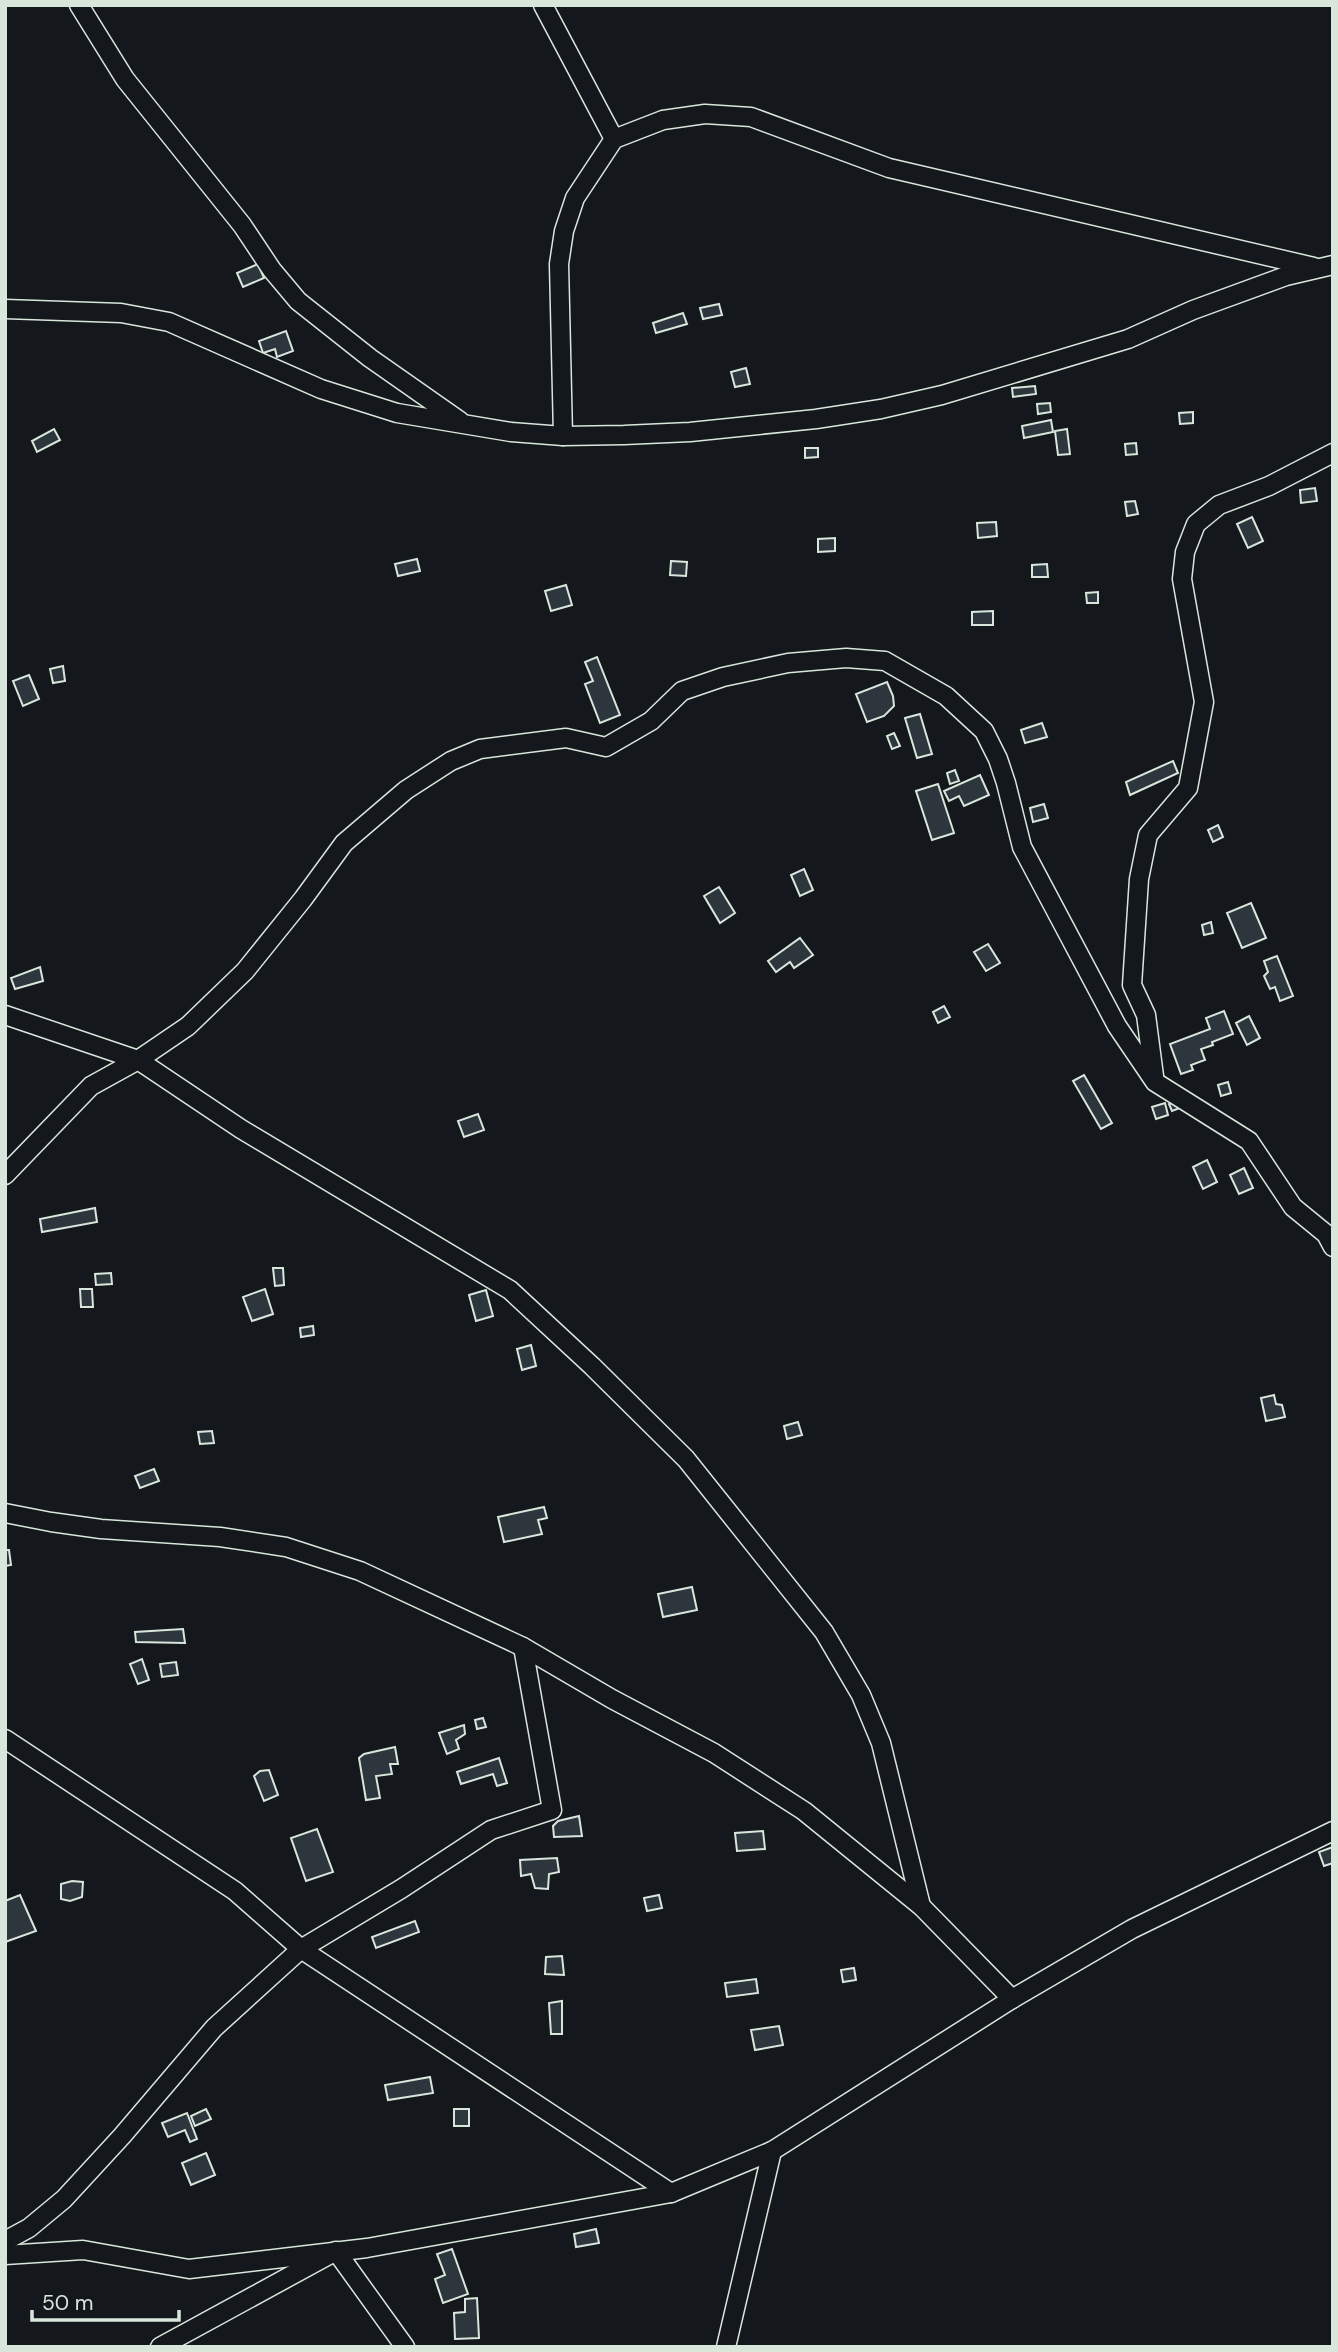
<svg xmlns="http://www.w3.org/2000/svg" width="1338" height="2352" font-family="'DM Sans',sans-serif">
  <rect width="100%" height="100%" fill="#14181c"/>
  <g fill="#2c363c" stroke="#d8e6dc" stroke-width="2">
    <polygon points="258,264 264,278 243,287 237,273"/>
    <polygon points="719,304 722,315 703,319 700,308"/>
    <polygon points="683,313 687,324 656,333 653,323"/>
    <polygon points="286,331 293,351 277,357 275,349 263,353 259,341"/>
    <polygon points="746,368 750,384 735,387 731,372"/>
    <polygon points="1035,386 1036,394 1013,397 1012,388"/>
    <polygon points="1050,403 1051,412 1038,414 1037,404"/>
    <polygon points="1193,412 1193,423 1180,424 1179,413"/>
    <polygon points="1051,420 1053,432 1024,438 1022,426"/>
    <polygon points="54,429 60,440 37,452 32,441"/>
    <polygon points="1067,429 1070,454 1058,455 1055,431"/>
    <polygon points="1136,443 1137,454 1126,455 1125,444"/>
    <polygon points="805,448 818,448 818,457 805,458"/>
    <polygon points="1315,488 1317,501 1301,503 1300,490"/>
    <polygon points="1135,501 1138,514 1127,516 1125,502"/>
    <polygon points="1252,517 1263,541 1248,548 1237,524"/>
    <polygon points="996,522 997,536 978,538 977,523"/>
    <polygon points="835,538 835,551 818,552 818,539"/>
    <polygon points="417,559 420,571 398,576 395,564"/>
    <polygon points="671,561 687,562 686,576 670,575"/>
    <polygon points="1047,564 1048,577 1032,577 1032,565"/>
    <polygon points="566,585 572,605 551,611 545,591"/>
    <polygon points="1098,592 1098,603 1087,603 1086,593"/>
    <polygon points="993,611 993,625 972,625 972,612"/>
    <polygon points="597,657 620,715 600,723 585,684 593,681 585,662"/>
    <polygon points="63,666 65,681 53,683 50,669"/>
    <polygon points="29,675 39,699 23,706 13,681"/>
    <polygon points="887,682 893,696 894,706 884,716 867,722 856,694"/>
    <polygon points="920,714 932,754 917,758 905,718"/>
    <polygon points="1042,723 1047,737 1025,743 1021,730"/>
    <polygon points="894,733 900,746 892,749 887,736"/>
    <polygon points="1173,761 1178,773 1130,795 1126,782"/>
    <polygon points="955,770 959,781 950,784 947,773"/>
    <polygon points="980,775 989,795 964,806 959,796 949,801 944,791"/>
    <polygon points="938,784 954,833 932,840 916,791"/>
    <polygon points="1044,804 1048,818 1033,822 1030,808"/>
    <polygon points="1218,825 1223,837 1213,842 1208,830"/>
    <polygon points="804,869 813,890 800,896 791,875"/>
    <polygon points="719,887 735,913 720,923 704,896"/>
    <polygon points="1251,903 1266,938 1242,948 1227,913"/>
    <polygon points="1211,922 1213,933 1204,935 1202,925"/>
    <polygon points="800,938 813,955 794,968 790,962 776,972 768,961"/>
    <polygon points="988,944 1000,963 986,971 974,952"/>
    <polygon points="1277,956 1293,996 1280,1001 1275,987 1270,989 1264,976 1268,972 1264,961"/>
    <polygon points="40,967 43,981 15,989 11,978"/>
    <polygon points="944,1006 950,1017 938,1023 933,1012"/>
    <polygon points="1224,1011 1233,1034 1212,1042 1213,1045 1201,1049 1205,1060 1191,1065 1193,1070 1181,1074 1170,1044 1210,1029 1206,1018"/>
    <polygon points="1249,1016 1260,1038 1247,1045 1236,1023"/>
    <polygon points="1084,1075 1112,1123 1101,1129 1073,1081"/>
    <polygon points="1228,1082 1231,1093 1221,1096 1218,1085"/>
    <polygon points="1178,1101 1180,1108 1172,1111 1169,1104"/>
    <polygon points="1165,1103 1168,1115 1156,1119 1152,1107"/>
    <polygon points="478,1114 484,1130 464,1137 458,1121"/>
    <polygon points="1207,1160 1217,1182 1203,1189 1193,1167"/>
    <polygon points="1244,1168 1253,1188 1239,1194 1230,1175"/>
    <polygon points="95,1208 97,1222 42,1232 40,1219"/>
    <polygon points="273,1268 283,1268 284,1285 275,1286"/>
    <polygon points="111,1273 112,1284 96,1285 95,1274"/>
    <polygon points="80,1289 92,1289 93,1307 81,1307"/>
    <polygon points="265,1289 273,1314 252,1321 243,1297"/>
    <polygon points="486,1290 493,1316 476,1321 469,1295"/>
    <polygon points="313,1326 314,1335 301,1337 300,1328"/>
    <polygon points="531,1345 536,1366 522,1370 517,1349"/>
    <polygon points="1274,1395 1276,1404 1282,1405 1285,1417 1266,1421 1261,1398"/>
    <polygon points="798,1422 802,1435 787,1439 784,1426"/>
    <polygon points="212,1431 214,1443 200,1444 198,1432"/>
    <polygon points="154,1469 159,1481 140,1488 135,1476"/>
    <polygon points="544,1507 547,1518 538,1520 542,1534 504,1542 498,1517"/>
    <polygon points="5,1550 9,1550 11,1565 5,1566"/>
    <polygon points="692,1587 697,1610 663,1617 658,1594"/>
    <polygon points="183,1629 185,1643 136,1642 135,1632"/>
    <polygon points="142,1659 149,1680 138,1684 130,1664"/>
    <polygon points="176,1662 178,1675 162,1677 160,1664"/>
    <polygon points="483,1718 486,1727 477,1729 475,1720"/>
    <polygon points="464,1725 465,1734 456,1740 459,1749 447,1754 439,1733"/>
    <polygon points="395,1747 398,1764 390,1764 392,1774 376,1776 380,1798 366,1800 359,1758 364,1754"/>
    <polygon points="499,1758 507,1783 497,1786 493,1774 461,1784 457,1772"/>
    <polygon points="269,1770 278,1795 264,1801 254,1776 260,1771"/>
    <polygon points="579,1816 582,1836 554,1837 553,1826 558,1821"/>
    <polygon points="317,1829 333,1872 306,1881 291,1838"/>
    <polygon points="763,1831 765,1849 737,1851 735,1833"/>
    <polygon points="1333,1847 1333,1863 1324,1866 1319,1852"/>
    <polygon points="557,1858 559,1872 549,1874 548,1889 535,1888 531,1874 521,1876 520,1860"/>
    <polygon points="72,1881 83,1882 82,1897 70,1901 61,1899 61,1884"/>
    <polygon points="20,1895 36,1931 5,1942 5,1901"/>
    <polygon points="659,1895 662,1908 647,1911 644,1898"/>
    <polygon points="415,1921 419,1932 376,1948 372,1937"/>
    <polygon points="562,1956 564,1975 545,1974 546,1957"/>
    <polygon points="854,1968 856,1980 843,1982 841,1970"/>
    <polygon points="756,1979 758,1993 727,1997 725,1983"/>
    <polygon points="562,2001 562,2034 551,2034 549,2003"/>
    <polygon points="779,2026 783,2045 755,2050 751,2030"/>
    <polygon points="430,2077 433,2093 388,2100 385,2085"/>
    <polygon points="206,2109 211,2119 195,2126 191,2116"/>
    <rect x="454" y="2109" width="15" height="17"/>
    <polygon points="187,2113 197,2139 190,2142 185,2130 168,2137 162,2123"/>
    <polygon points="206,2153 215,2175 191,2185 182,2163"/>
    <polygon points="596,2229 599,2243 576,2247 574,2234"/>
    <polygon points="452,2249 468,2294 443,2303 435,2279 445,2275 437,2254"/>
    <polygon points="477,2298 479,2338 455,2339 454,2313 465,2312 465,2299"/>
  </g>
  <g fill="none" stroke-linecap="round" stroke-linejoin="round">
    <defs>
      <g id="minor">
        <polyline points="79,5 125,79 242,225 272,270 298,301 370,358 460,421"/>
        <polyline points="543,5 614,139"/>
        <polyline points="5,309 121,313 169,322 321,389 397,413 511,432 563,436 624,435 690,432 816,419 881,409 942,395 1128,339 1193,310 1286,276 1333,265"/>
        <polyline points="563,436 559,264 564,231 575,198 614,139 663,120 705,114 751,117 889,168 1314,267"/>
        <polyline points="5,1015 138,1060 241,1129 510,1290 592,1366 686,1459 824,1632 861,1695 881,1743 921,1906"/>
        <polyline points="1154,1076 1146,1015 1132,985 1139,879 1148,835 1188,788 1204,702 1182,579 1185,552 1196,524 1219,505 1269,486 1333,453"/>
        <polyline points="5,1175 91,1086 138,1060 188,1026 245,971 303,899 344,843 406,790 451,761 480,749 566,738 606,747 651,721 682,691 723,677 788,663 846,658 885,661 946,696 984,731 998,759 1006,783 1022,847 1117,1026 1155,1082 1249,1141 1293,1207 1326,1234 1333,1247"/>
        <polyline points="5,1513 51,1522 101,1529 220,1537 286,1547 360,1571 523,1647 612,1699 714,1753 804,1811 921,1906 1012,1999"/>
        <polyline points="5,1739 235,1891 301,1949 671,2193"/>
        <polyline points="5,2241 29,2228 64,2199 122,2136 214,2028 301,1949 401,1889 491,1830 552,1810 523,1647"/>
        <polyline points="5,2255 83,2250 189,2269 367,2248 671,2193 772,2151 1012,1999 1132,1929 1333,1831"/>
        <polyline points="160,2347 336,2251 405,2347"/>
        <polyline points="726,2347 772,2151"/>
      </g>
    </defs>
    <use href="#minor" stroke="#d8e6dc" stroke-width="21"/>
    <use href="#minor" stroke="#14181c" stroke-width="18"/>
  </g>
  <rect width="1338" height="2352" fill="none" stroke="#d8e6dc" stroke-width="14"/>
  <path d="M32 2310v10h147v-10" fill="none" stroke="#d8e6dc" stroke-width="3.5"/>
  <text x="42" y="2310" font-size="21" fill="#d8e6dc" stroke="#14181c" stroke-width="5" paint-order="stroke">50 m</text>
</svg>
